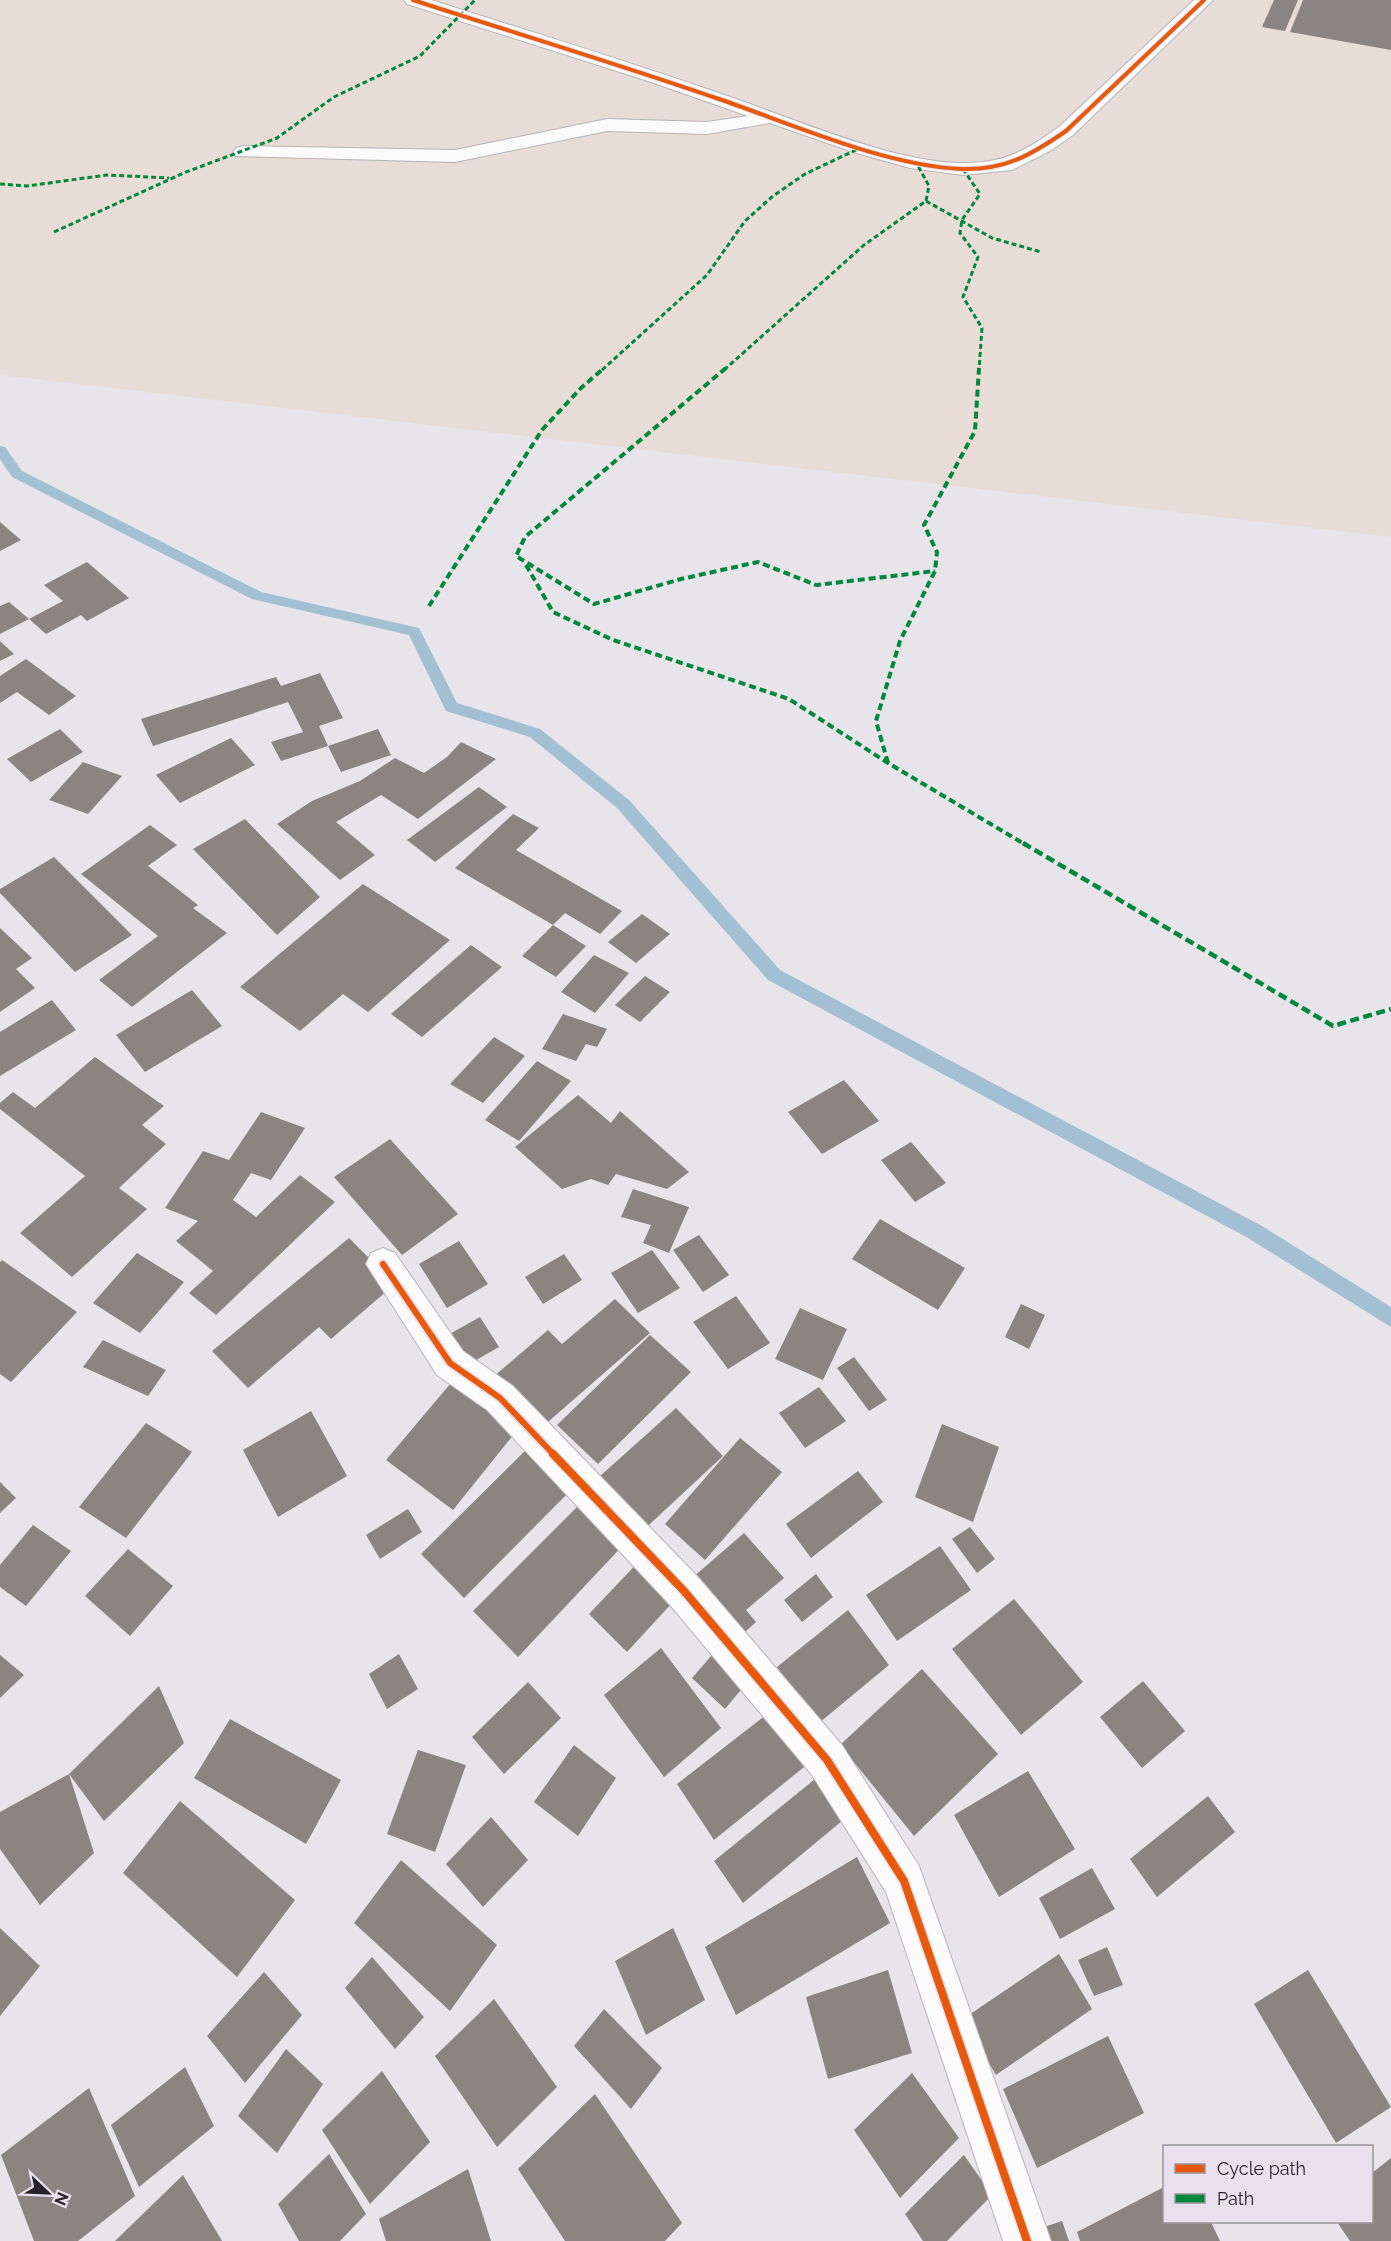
<svg xmlns="http://www.w3.org/2000/svg" width="1391" height="2241" font-family="Raleway,sans-serif">
  <rect width="100%" height="100%" fill="#e7e4ea"/>
  <polygon fill="#e8ddd6" points="0,0 1391,0 1391,537 0,375"/>
  <g fill="none" stroke-linecap="round" stroke-linejoin="round">
    <polygon fill="#a2c0d2" fill-rule="evenodd" points="0,446 5,447 22,471 261,592 419,628 457,703 540,729 629,800 780,970 1262,1226 1391,1307 1391,1327 1248,1238 768,980 617,808 530,737 446,711 409,635 252,599 12,477 0,459"/>
  </g>
  <g fill="#8b8582">
    <polygon points="1274,0 1298,0 1285,31 1262,27"/>
    <polygon points="1303,0 1391,0 1391,50 1290,32"/>
    <polygon points="0,522 21,540 0,551"/>
    <polygon points="87,562 129,598 87,621 81,615 46,634 29,619 63,601 44,585"/>
    <polygon points="9,602 29,619 0,634 0,606"/>
    <polygon points="0,641 14,654 0,661"/>
    <polygon points="26,659 76,696 49,715 17,692 0,703 0,676"/>
    <polygon points="320,673 343,718 319,726 328,746 378,729 391,755 341,772 328,746 281,761 271,742 303,732 288,702 153,746 141,719 276,677 281,686"/>
    <polygon points="60,729 83,752 31,782 7,759"/>
    <polygon points="231,738 255,765 180,803 156,775"/>
    <polygon points="461,742 496,759 418,819 381,795 336,822 375,855 340,880 277,824 312,801 360,781 395,758 424,773 447,757"/>
    <polygon points="83,762 122,776 88,814 49,800"/>
    <polygon points="479,787 507,807 435,862 407,840"/>
    <polygon points="513,814 539,828 516,850 622,911 600,934 565,913 553,925 455,868"/>
    <polygon points="245,819 320,897 277,935 193,849"/>
    <polygon points="150,825 177,845 148,866 198,905 193,908 227,933 132,1007 99,980 158,936 81,874"/>
    <polygon points="54,857 132,935 75,972 0,893 0,889"/>
    <polygon points="363,884 450,940 368,1012 343,994 300,1031 240,987"/>
    <polygon points="642,914 670,934 636,963 608,942"/>
    <polygon points="553,925 586,946 556,977 522,956"/>
    <polygon points="0,928 32,958 16,969 35,988 0,1012"/>
    <polygon points="471,945 502,967 422,1037 391,1014"/>
    <polygon points="594,955 629,973 595,1013 561,992"/>
    <polygon points="645,976 670,992 640,1022 615,1005"/>
    <polygon points="192,990 222,1026 145,1072 116,1035"/>
    <polygon points="52,1000 76,1030 0,1076 0,1032"/>
    <polygon points="563,1014 607,1029 597,1047 586,1044 576,1061 542,1049"/>
    <polygon points="494,1037 525,1056 483,1103 450,1084"/>
    <polygon points="95,1057 164,1106 142,1125 166,1144 119,1188 147,1209 72,1277 20,1233 85,1176 0,1109 0,1103 13,1092 35,1108"/>
    <polygon points="537,1061 571,1081 519,1141 485,1120"/>
    <polygon points="844,1080 879,1121 822,1154 788,1112"/>
    <polygon points="578,1095 611,1123 620,1111 689,1172 667,1189 616,1174 608,1185 591,1179 562,1189 515,1147"/>
    <polygon points="261,1112 305,1128 271,1180 251,1173 233,1200 256,1217 300,1175 335,1202 216,1315 189,1293 213,1271 176,1241 198,1221 165,1208 203,1151 229,1160"/>
    <polygon points="390,1139 458,1214 402,1255 334,1177"/>
    <polygon points="911,1142 946,1183 915,1202 881,1160"/>
    <polygon points="633,1189 689,1207 669,1253 643,1243 651,1225 621,1217"/>
    <polygon points="880,1219 965,1268 938,1310 852,1259"/>
    <polygon points="699,1235 729,1275 703,1292 673,1250"/>
    <polygon points="349,1238 395,1284 331,1339 319,1327 248,1388 212,1351"/>
    <polygon points="459,1241 488,1284 447,1308 419,1264"/>
    <polygon points="652,1250 680,1288 638,1313 611,1273"/>
    <polygon points="137,1253 184,1282 140,1333 93,1303"/>
    <polygon points="564,1254 582,1280 543,1304 525,1277"/>
    <polygon points="2,1260 77,1312 11,1382 0,1374 0,1262"/>
    <polygon points="736,1296 770,1343 728,1369 693,1322"/>
    <polygon points="615,1299 650,1333 541,1428 493,1377 548,1330 562,1344"/>
    <polygon points="1021,1304 1045,1315 1029,1349 1005,1337"/>
    <polygon points="800,1308 847,1329 823,1380 775,1359"/>
    <polygon points="480,1317 499,1347 464,1367 446,1336"/>
    <polygon points="650,1335 691,1372 598,1464 557,1425"/>
    <polygon points="103,1340 166,1370 148,1396 83,1367"/>
    <polygon points="854,1357 887,1400 869,1411 837,1368"/>
    <polygon points="456,1377 522,1424 453,1510 386,1460"/>
    <polygon points="819,1387 846,1421 805,1448 779,1413"/>
    <polygon points="676,1408 723,1456 636,1537 589,1486"/>
    <polygon points="311,1411 347,1476 278,1517 243,1450"/>
    <polygon points="146,1423 192,1452 126,1538 79,1507"/>
    <polygon points="942,1424 999,1447 973,1522 915,1497"/>
    <polygon points="740,1438 782,1472 705,1560 665,1524"/>
    <polygon points="531,1445 575,1486 464,1598 421,1554"/>
    <polygon points="858,1471 883,1502 811,1558 786,1524"/>
    <polygon points="0,1482 16,1498 0,1513"/>
    <polygon points="585,1499 628,1540 518,1657 473,1611"/>
    <polygon points="408,1509 422,1532 380,1559 366,1535"/>
    <polygon points="33,1525 71,1551 26,1606 0,1587 0,1565"/>
    <polygon points="970,1527 995,1559 977,1573 952,1539"/>
    <polygon points="744,1533 784,1578 746,1610 756,1622 733,1643 684,1585"/>
    <polygon points="940,1546 971,1590 897,1641 866,1595"/>
    <polygon points="128,1549 173,1586 130,1636 85,1596"/>
    <polygon points="645,1555 683,1591 627,1652 589,1614"/>
    <polygon points="816,1574 833,1597 802,1622 784,1600"/>
    <polygon points="1014,1599 1083,1682 1021,1735 952,1649"/>
    <polygon points="848,1610 889,1665 819,1723 777,1667"/>
    <polygon points="661,1648 721,1728 664,1777 604,1695"/>
    <polygon points="399,1654 418,1689 387,1709 369,1674"/>
    <polygon points="0,1655 24,1675 0,1698"/>
    <polygon points="712,1655 745,1685 725,1709 692,1678"/>
    <polygon points="922,1669 998,1754 914,1836 840,1745"/>
    <polygon points="1143,1681 1185,1731 1142,1768 1100,1717"/>
    <polygon points="528,1682 561,1718 504,1774 472,1737"/>
    <polygon points="159,1686 184,1743 104,1821 69,1774 94,1853 40,1905 0,1849 0,1812 69,1774"/>
    <polygon points="771,1711 809,1763 714,1840 677,1784"/>
    <polygon points="230,1719 341,1780 306,1844 194,1778"/>
    <polygon points="574,1745 616,1778 578,1836 534,1802"/>
    <polygon points="418,1750 466,1765 435,1852 387,1834"/>
    <polygon points="1028,1771 1075,1849 999,1897 954,1815"/>
    <polygon points="820,1775 848,1816 743,1903 714,1861"/>
    <polygon points="1208,1796 1235,1832 1157,1897 1130,1859"/>
    <polygon points="180,1801 295,1900 237,1977 123,1873"/>
    <polygon points="491,1817 528,1860 483,1907 446,1864"/>
    <polygon points="857,1857 890,1923 736,2015 705,1947"/>
    <polygon points="401,1860 497,1945 450,2011 354,1923"/>
    <polygon points="1092,1868 1115,1909 1060,1939 1039,1898"/>
    <polygon points="0,1928 40,1966 0,2016"/>
    <polygon points="673,1928 705,2000 646,2035 615,1961"/>
    <polygon points="1107,1947 1123,1985 1094,1996 1078,1960"/>
    <polygon points="1059,1954 1092,2009 996,2075 963,2019"/>
    <polygon points="372,1957 424,2017 395,2049 345,1988"/>
    <polygon points="888,1970 912,2053 828,2079 806,1997"/>
    <polygon points="1308,1970 1391,2107 1336,2143 1254,2004"/>
    <polygon points="264,1972 302,2015 245,2083 207,2036"/>
    <polygon points="494,1999 557,2087 497,2147 435,2056"/>
    <polygon points="604,2009 662,2068 631,2109 574,2046"/>
    <polygon points="1108,2036 1144,2113 1037,2168 1003,2089"/>
    <polygon points="286,2049 323,2084 277,2153 238,2116"/>
    <polygon points="185,2067 214,2126 139,2187 111,2125"/>
    <polygon points="382,2071 430,2142 370,2204 322,2130"/>
    <polygon points="912,2073 959,2138 900,2198 854,2130"/>
    <polygon points="89,2088 135,2196 78,2241 34,2241 1,2155"/>
    <polygon points="595,2094 682,2223 665,2241 565,2241 518,2169"/>
    <polygon points="329,2154 366,2214 340,2241 299,2241 278,2204"/>
    <polygon points="964,2155 992,2195 947,2241 923,2241 905,2214"/>
    <polygon points="1391,2158 1391,2241 1350,2241 1337,2222 1372,2222 1372,2173"/>
    <polygon points="468,2169 491,2241 386,2241 379,2219"/>
    <polygon points="183,2175 222,2241 115,2241"/>
    <polygon points="1164,2187 1164,2222 1211,2222 1220,2241 1080,2241 1077,2232"/>
    <polygon points="1062,2221 1069,2241 1032,2241 1029,2232"/>
  </g>
  <g fill="none" stroke-linecap="round" stroke-linejoin="round">
    <defs>
      <g id="minor">
        <path d="M404,0H431C532,32 633,63 733,98C800,121 895,163 964,163C1006,163 1026,150 1059,127L1194,0H1213L1073,135L1050,151L1012,170L963,175L910,168L853,152L770,123L707,134L607,131L455,162L236,156L233,152L236,148L243,146L455,150L607,119L707,122L748,116L651,82L407,4Z"/>
        <polygon points="383,1248 395,1253 463,1351 513,1386 698,1577 842,1745 919,1866 1051,2241 1003,2241 886,1892 812,1775 670,1605 487,1410 437,1375 366,1264 371,1253"/>
      </g>
    </defs>
    <use href="#minor" stroke="#b6b3b8" stroke-width="2"/>
    <use href="#minor" fill="#fbfbfc" fill-rule="evenodd"/>
    <g stroke="#00873e" stroke-width="3" stroke-dasharray="5 3" stroke-linecap="butt">
      <polyline points="963,169 980,194 962,220 960,233 978,257 963,297 982,328 979,370"/>
      <polyline points="0,184 27,186 107,175 169,178"/>
      <polyline points="926,201 992,238 1041,252"/>
      <polyline points="54,232 186,172 277,138 334,97 420,56 475,0"/>
      <polyline points="602,370 707,275 745,221 773,196 805,174 860,148"/>
      <polyline points="724,370 864,245 926,201 929,186 917,164"/>
    </g>
    <g stroke="#00873e" stroke-width="4" stroke-dasharray="7 4" stroke-linecap="butt">
      <polyline points="726,368 525,537 516,556 594,604 681,579 758,562 816,585 935,571"/>
      <polyline points="526,565 553,612 613,640 789,699 888,763 1026,845"/>
      <polyline points="429,606 542,430 581,388 604,368"/>
      <polyline points="888,763 876,721 900,641 935,571 937,552 924,525 975,431 979,368"/>
    </g>
    <polyline stroke="#00873e" stroke-width="4.5" stroke-dasharray="9 4.5" stroke-linecap="butt" points="1023,843 1333,1026 1391,1009"/>
    <defs>
      <path id="cycleway-far2" d="M413,0C515,33 618,64 719,99C792,124 886,166 962,169C1006,170 1031,155 1066,131L1204,0"/>
      <polyline id="cycleway-far1" points="383,1264 450,1363 500,1398 555,1456"/>
      <polyline id="cycleway" points="553,1454 684,1591 827,1760 904,1881 1027,2241"/>
    </defs>
    <use href="#cycleway-far2" stroke="#e8e1ed" stroke-width="6"/>
    <use href="#cycleway-far1" stroke="#e8e1ed" stroke-width="10"/>
    <use href="#cycleway" stroke="#e8e1ed" stroke-width="11"/>
    <use href="#cycleway-far2" stroke="#e8590c" stroke-width="4"/>
    <use href="#cycleway-far1" stroke="#e8590c" stroke-width="6"/>
    <use href="#cycleway" stroke="#e8590c" stroke-width="8"/>
  </g>
  <rect x="1163" y="2145" width="210" height="78" fill="#e8e1ed" stroke="#9b959f" stroke-width="1.5"/>
  <rect x="1175" y="2164" width="30" height="9" fill="#e8590c" stroke="#9b959f" stroke-width="1.5"/>
  <text x="1217" y="2175" font-size="18" fill="#272429">Cycle path</text>
  <rect x="1175" y="2194" width="30" height="9" fill="#00873e" stroke="#9b959f" stroke-width="1.5"/>
  <text x="1217" y="2205" font-size="18" fill="#272429">Path</text>
  <g transform="translate(48 2193) rotate(113)" stroke="#e8e1ed" stroke-width="4.5" paint-order="stroke">
  <path d="M0-4.5L10 22L0 15L-10 22Z" fill="#272429"/>
  <text y="-9" font-size="16" font-weight="bold" text-anchor="middle" fill="#272429">N</text>
  </g>
</svg>
